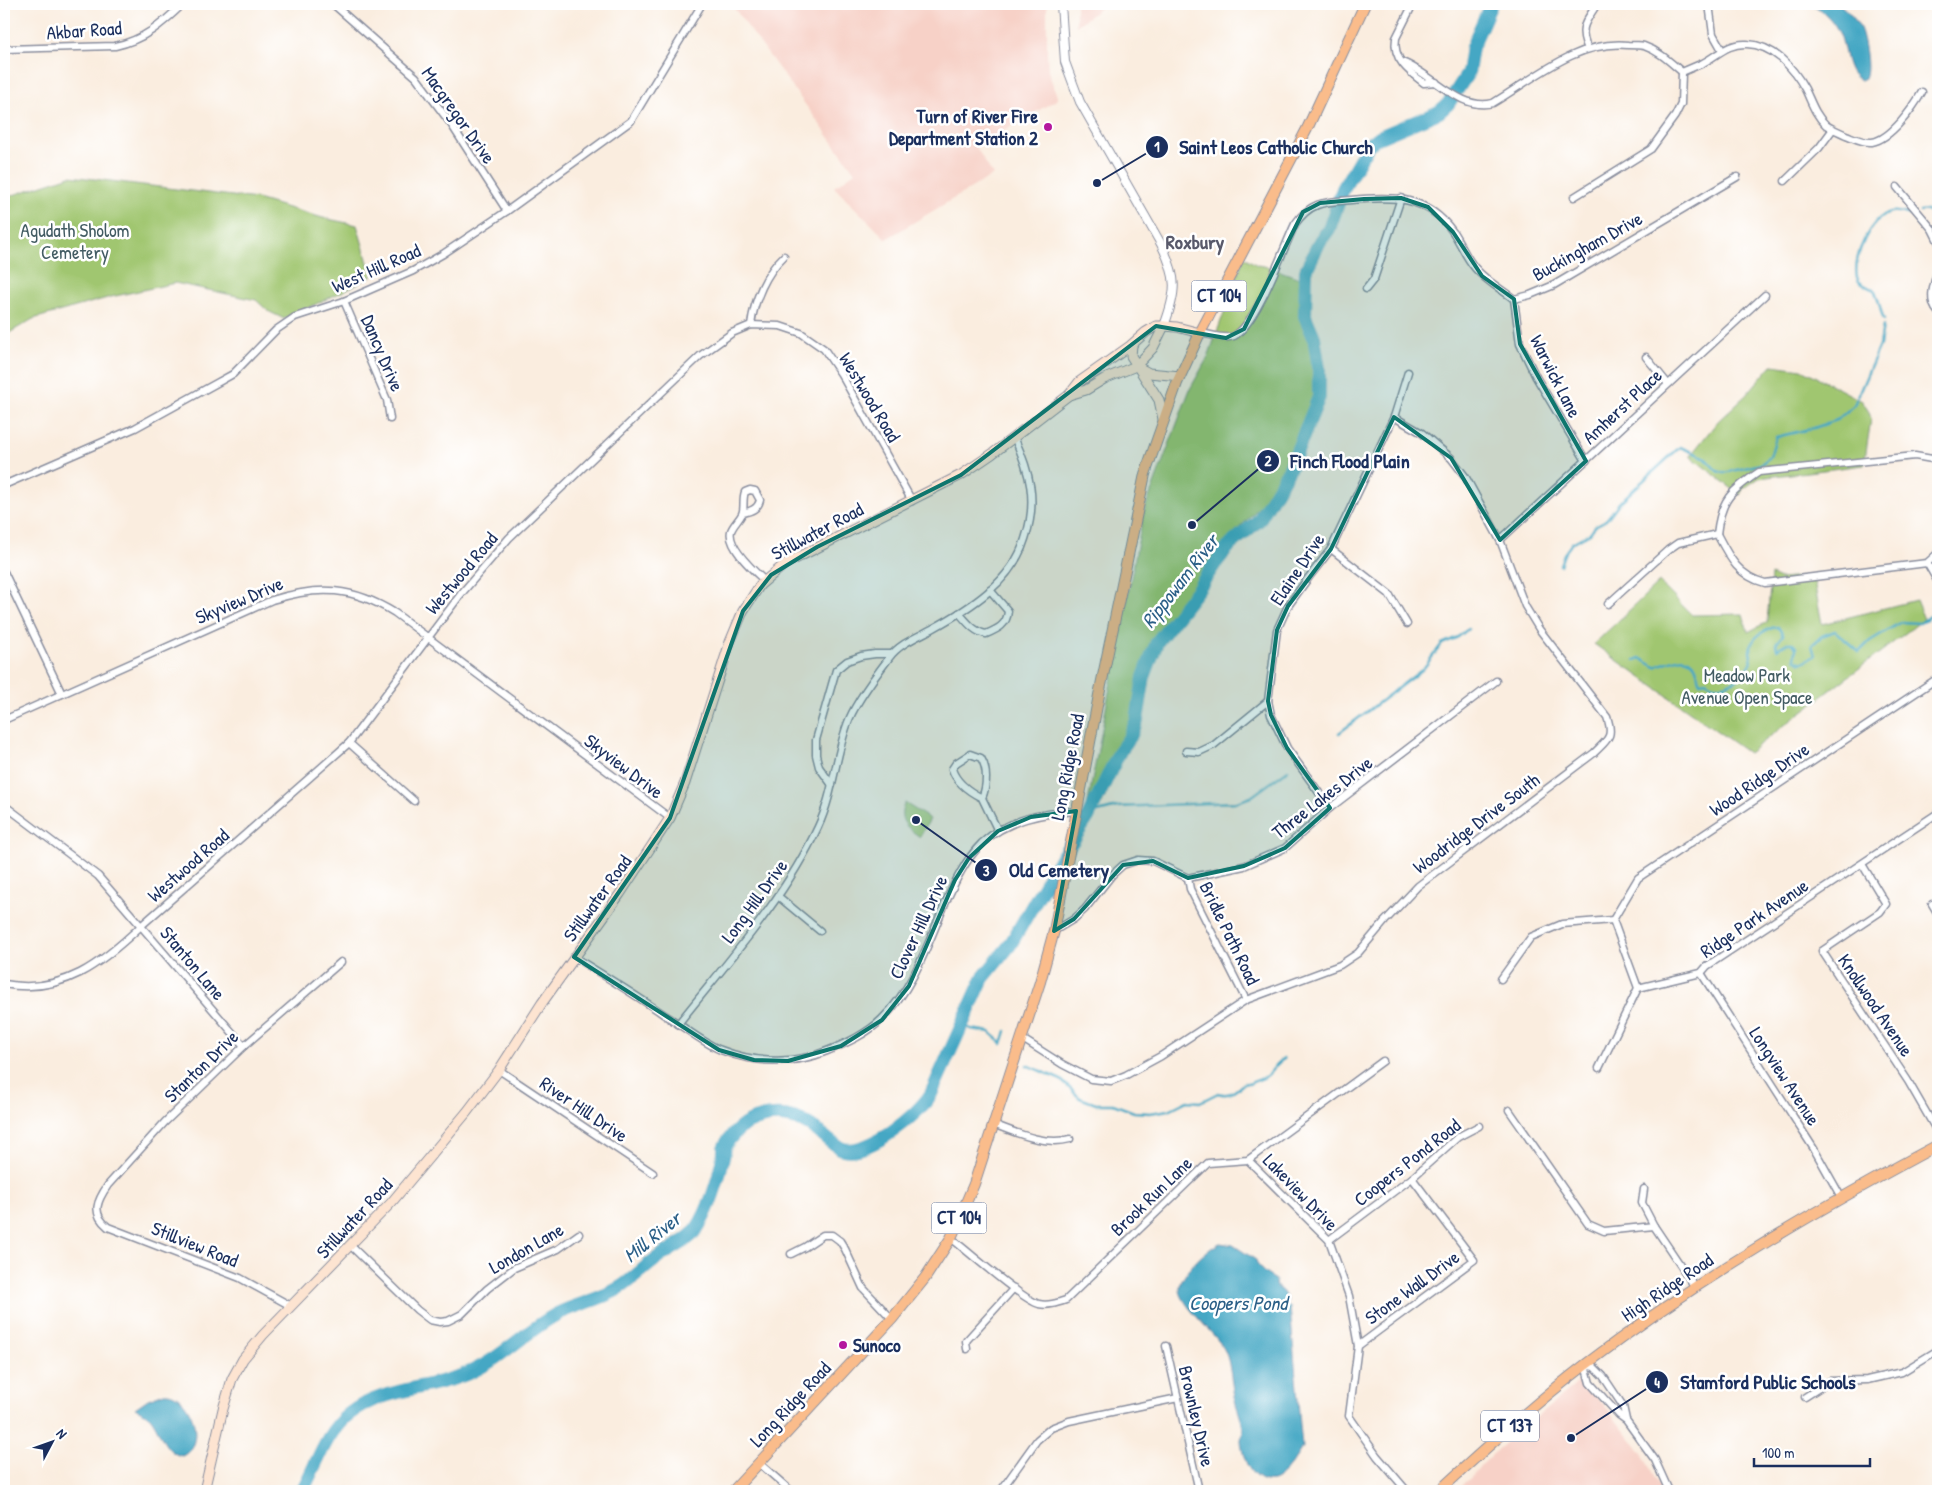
<svg xmlns="http://www.w3.org/2000/svg" width="1942" height="1495" font-family="'Patrick Hand',sans-serif">
  <rect width="100%" height="100%" fill="#fff"/>
  <filter id="ink" filterUnits="userSpaceOnUse"><feTurbulence type="fractalNoise" baseFrequency=".02" numOctaves="2"/><feDisplacementMap in="SourceGraphic" scale="10" xChannelSelector="R" yChannelSelector="G"/><feConvolveMatrix kernelMatrix="1 2 1 2 8 2 1 2 1" color-interpolation-filters="sRGB"/></filter>
  <filter id="wash" filterUnits="userSpaceOnUse"><feTurbulence type="fractalNoise" baseFrequency=".0096" numOctaves="4" result="noise"/><feDisplacementMap in="SourceGraphic" scale="20" xChannelSelector="R" yChannelSelector="G"/><feGaussianBlur stdDeviation="1.12" result="paint"/><feColorMatrix in="noise" values="0 0 0 0 0 0 0 0 0 0 0 0 0 0 0 0 0 1.4 0 .05"/><feComposite in="paint" operator="in"/></filter>
  <g filter="url(#wash)">
    <rect width="100%" height="100%" fill="#faeddf"/>
    <g fill="#f7d1c7">
      <polygon points="731,4 1047,4 1047,53 1048,71 1058,99 976,147 993,175 886,239 834,187 855,172"/>
      <polygon points="1076,4 1106,4 1076,26"/>
      <polygon points="1580,1381 1603,1404 1642,1453 1662,1491 1456,1491 1494,1453"/>
    </g>
    <g fill="#a0c670" stroke="#5e7a67">
      <polygon points="70,176 257,199 323,218 357,225 372,276 342,292 284,319 268,311 256,300 175,283 111,297 33,319 4,336 4,198"/>
      <polygon points="1244,257 1257,265 1269,267 1305,280 1318,354 1316,386 1304,446 1261,505 1229,539 1159,631 1154,645 1142,713 1102,804 1086,812 1144,511 1190,389 1208,357"/>
      <polygon points="1772,365 1802,369 1862,401 1869,412 1871,419 1864,465 1759,478 1743,489 1740,495 1690,456 1718,421 1746,395"/>
      <polygon points="1771,575 1780,579 1813,576 1822,624 1916,600 1924,619 1748,753 1594,644 1659,582 1692,615 1743,614 1748,632 1767,622"/>
      <path d="M905,803L930,819L920,837C907,828 896,819 905,803Z"/>
    </g>
    <g fill="#44a7c4" stroke="#306b91">
      <path d="M1811,4H1839C1847,10 1855,18 1860,28C1864,37 1870,69 1865,78L1861,80C1845,75 1846,49 1840,35C1835,22 1823,10 1811,4Z"/>
      <path d="M1220,1243L1233,1245L1256,1260C1258,1270 1268,1275 1276,1280L1275,1285L1283,1292L1288,1301L1286,1303L1290,1307L1302,1447C1298,1456 1282,1479 1272,1481C1251,1484 1242,1457 1241,1440C1241,1436 1243,1433 1243,1429C1242,1418 1236,1407 1234,1396C1231,1381 1231,1365 1225,1351C1218,1335 1177,1303 1180,1287C1182,1272 1208,1248 1220,1243Z"/>
      <path d="M164,1393C189,1390 209,1444 182,1456C162,1452 161,1429 149,1416C145,1412 139,1411 135,1408L148,1399Z"/>
    </g>
    <g fill="none" stroke-linecap="round" stroke-linejoin="round">
      <g stroke="#44a7c4" stroke-width="2.5">
        <path d="M1920,211C1928,209 1933,215 1938,220"/>
        <path d="M1884,320C1880,312 1879,295 1874,291C1869,285 1859,286 1857,277C1852,257 1871,217 1891,212C1899,210 1906,215 1914,215"/>
        <polyline points="1560,565 1564,554 1572,543 1590,533 1595,526 1606,520 1619,503 1680,447 1704,457 1717,471 1724,473 1761,464 1770,457 1776,437 1814,428 1837,420 1854,405 1880,345 1883,326"/>
        <path d="M1635,660L1640,658L1655,667C1669,662 1691,648 1697,671C1698,675 1697,677 1700,682L1706,681C1720,693 1744,678 1751,663C1753,659 1750,655 1750,651C1751,637 1766,628 1778,627L1783,635L1776,644L1777,649L1787,643H1793L1796,648L1795,659L1801,663L1815,656L1812,645L1822,636L1835,631L1859,652L1870,641L1901,622L1920,623L1938,611"/>
        <polyline points="1339,733 1423,669 1442,644 1458,637 1468,629"/>
        <polyline points="1088,817 1098,812 1117,807 1237,802 1251,797 1288,770"/>
        <polyline points="962,1024 971,1029 990,1032 1002,1044 1006,1031"/>
        <path d="M1027,1065L1061,1080L1080,1098L1096,1104H1113L1134,1112L1150,1113L1169,1110L1187,1101L1200,1102L1218,1093C1231,1097 1236,1090 1244,1083L1249,1084C1255,1080 1260,1080 1265,1077C1273,1072 1275,1063 1284,1059"/>
      </g>
      <path stroke="#44a7c4" stroke-width="14" d="M302,1491C317,1465 324,1434 349,1414C379,1389 430,1389 466,1374C501,1360 526,1330 559,1313C580,1303 604,1299 624,1285C635,1277 645,1267 656,1259C668,1250 687,1242 696,1230C709,1211 719,1179 723,1157C724,1155 724,1150 724,1148C728,1138 741,1126 750,1122C774,1111 799,1115 819,1132C826,1138 834,1146 843,1149C868,1156 918,1115 931,1094L983,978L1010,945L1049,877L1088,817L1120,751L1130,737L1137,720L1144,677L1157,642L1198,589L1214,565L1230,545L1259,520L1291,466L1319,397V369L1314,337L1305,316L1306,270L1320,241L1329,229L1343,189L1368,145L1377,138L1439,112L1448,104L1468,73L1472,47L1491,4"/>
    </g>
  </g>
  <g filter="url(#ink)">
    <g fill="none" stroke-linecap="round" stroke-linejoin="round">
      <defs>
        <g id="minor">
          <polyline points="333,4 416,77 451,124 507,211"/>
          <path d="M1413,4L1396,38C1392,59 1409,72 1424,83L1436,82"/>
          <polyline points="1709,4 1713,34 1722,50"/>
          <path d="M4,49L115,46C144,40 162,24 183,4"/>
          <path d="M1588,49C1578,27 1586,22 1597,4"/>
          <path d="M1402,62C1432,73 1460,112 1493,103C1535,78 1577,40 1628,45C1633,45 1639,45 1644,46C1659,51 1670,62 1682,72C1689,69 1696,66 1703,63C1718,55 1728,43 1747,44C1773,45 1793,67 1805,89C1811,101 1815,115 1826,125C1832,129 1840,132 1846,135C1854,138 1863,143 1872,142C1891,139 1913,108 1922,92"/>
          <polyline points="1785,181 1819,148 1833,129"/>
          <polyline points="1897,187 1932,229 1938,241"/>
          <polyline points="1574,197 1651,149 1675,116 1681,104 1682,72"/>
          <path d="M1938,270C1934,284 1927,300 1938,312"/>
          <polyline points="1366,289 1374,279 1401,198"/>
          <polyline points="1514,299 1520,344 1536,377 1586,461"/>
          <polyline points="344,301 387,400 390,419"/>
          <path d="M751,325C754,300 766,273 784,256"/>
          <path d="M1200,333C1210,334 1225,340 1234,336C1257,324 1283,249 1295,224C1311,201 1326,202 1351,200C1392,196 1427,195 1453,232C1461,244 1466,258 1475,268C1486,281 1501,289 1514,299L1530,295L1554,285L1737,177"/>
          <polyline points="1646,357 1668,384"/>
          <polyline points="4,485 135,428 215,384 233,374 276,330 295,317 344,301 413,271 443,254 507,211 631,121 702,4"/>
          <path d="M743,513C751,511 758,509 760,500L755,491L750,490L745,492C742,499 745,508 742,514C739,520 733,525 731,531C727,547 754,571 765,581"/>
          <path d="M1717,534C1721,499 1731,491 1759,472L1915,456L1932,459L1938,463"/>
          <path d="M1717,534C1729,557 1738,576 1765,583L1927,563L1938,553"/>
          <polyline points="1500,540 1765,295"/>
          <polyline points="1331,549 1389,594 1407,624"/>
          <polyline points="1927,563 1938,582"/>
          <polyline points="4,572 62,694"/>
          <polyline points="1608,604 1668,550 1678,543 1717,534"/>
          <path d="M959,613C967,622 974,632 986,634C998,629 1007,625 1008,611L990,590"/>
          <path d="M4,720L272,600C319,585 353,587 395,613L670,818"/>
          <polyline points="349,743 414,801"/>
          <polyline points="1186,751 1199,752 1214,745 1268,701"/>
          <polyline points="832,785 819,767 816,755 816,740 836,670 847,661 861,656 875,654 891,654"/>
          <path d="M982,798C970,792 956,782 952,769L956,763L970,754L981,758C988,769 987,786 982,798L998,831"/>
          <polyline points="4,805 98,876 244,1046"/>
          <polyline points="1330,808 1287,748 1271,715 1268,701 1277,630 1288,606 1309,577 1331,549 1394,417 1408,372"/>
          <polyline points="1862,864 1886,904 1880,912 1822,951 1908,1081 1938,1133"/>
          <polyline points="1188,878 1190,889 1246,1000"/>
          <polyline points="779,897 820,931"/>
          <polyline points="1932,904 1938,914"/>
          <polyline points="1613,920 1638,988 1701,973 1707,966 1938,813"/>
          <polyline points="1613,920 1638,878 1938,678"/>
          <polyline points="1054,931 1074,919 1085,909 1112,875 1123,865 1138,860 1153,861 1188,878 1244,866 1285,848 1330,808 1496,681"/>
          <path d="M574,957C605,976 636,995 666,1016C683,1026 703,1043 721,1050C754,1063 794,1065 827,1051C847,1043 867,1034 882,1019C914,988 928,943 945,904C955,882 965,860 982,843C1008,819 1043,813 1076,811"/>
          <polyline points="1701,973 1814,1149 1841,1197"/>
          <polyline points="1501,979 1531,937 1562,924 1613,920"/>
          <path d="M4,984C63,995 102,963 142,925L349,743L461,594L509,538L700,356L732,333L751,325L780,326L801,333L824,349L841,374L912,501"/>
          <path d="M678,1024C728,961 784,900 818,827C833,795 835,759 847,725C853,706 876,675 889,658C899,644 917,637 932,629C970,608 1012,582 1025,539C1038,501 1030,472 1014,437"/>
          <path d="M1021,1038L1062,1064L1091,1079L1111,1081L1126,1075L1161,1056L1246,1000L1340,965L1358,953L1385,921L1418,886L1594,753C1608,739 1614,737 1607,717L1539,629L1525,606L1500,540L1465,476L1451,458L1422,433L1394,417"/>
          <polyline points="1599,1068 1638,988"/>
          <polyline points="499,1070 653,1173"/>
          <polyline points="1509,1110 1588,1224 1604,1231 1654,1226"/>
          <path d="M993,1124C1017,1133 1045,1146 1070,1139"/>
          <polyline points="1248,1160 1329,1240 1349,1296 1358,1346 1349,1416 1377,1456 1407,1491"/>
          <polyline points="1644,1189 1642,1203 1654,1226 1695,1287"/>
          <path d="M951,1238C966,1250 1023,1300 1039,1304C1048,1306 1057,1303 1066,1300L1208,1163L1248,1160L1383,1061"/>
          <polyline points="1329,1240 1412,1178 1458,1137 1479,1126"/>
          <polyline points="351,1246 417,1310 430,1320 440,1322 448,1321 462,1314 487,1289 514,1268 558,1249 579,1234"/>
          <polyline points="791,1254 805,1247 823,1235 832,1235 840,1241 845,1249 863,1288 892,1319"/>
          <path d="M291,1306L240,1278L108,1227C91,1213 97,1201 108,1185L165,1122L244,1046L341,962"/>
          <polyline points="1166,1346 1199,1491"/>
          <polyline points="1358,1346 1474,1260 1412,1178"/>
          <polyline points="967,1349 966,1341 1014,1288"/>
          <polyline points="1805,1397 1830,1381 1867,1380 1902,1372 1938,1350"/>
          <polyline points="1626,1420 1619,1415 1590,1383 1585,1365 1594,1367 1603,1376 1623,1406 1626,1420 1655,1460 1669,1491"/>
          <polyline points="759,1463 791,1491"/>
          <polyline points="999,1491 1002,1489 1037,1440 1051,1428 1069,1421 1178,1398"/>
        </g>
        <path id="tertiary" d="M1061,4L1065,62L1080,102L1161,244C1178,278 1177,291 1164,326"/>
        <g id="secondary">
          <polyline points="1132,345 1131,356 1159,400 1163,419"/>
          <polyline points="1136,366 1149,373 1180,376"/>
          <polyline points="1069,395 1086,390 1104,379 1136,366 1153,348 1164,326"/>
          <polyline points="204,1491 223,1409 232,1379 243,1359 263,1335 391,1203 467,1112 499,1070 542,1003 620,894 670,818 685,783 730,642 743,611 760,585 785,564 961,475 992,454 1069,395 1079,382 1130,346 1146,332 1156,326 1164,326 1177,327 1200,333"/>
        </g>
        <g id="primary">
          <polyline points="733,1491 892,1319 925,1278 951,1238 974,1184 1040,982 1054,931 1099,695 1145,474 1177,383 1200,333 1307,129 1365,4"/>
          <path d="M1439,1491C1486,1448 1534,1404 1585,1365C1695,1281 1816,1210 1938,1145"/>
        </g>
      </defs>
      <use href="#minor" stroke="#8a8e9e" stroke-width="9"/>
      <use href="#tertiary" stroke="#8a8e9e" stroke-width="10"/>
      <use href="#secondary" stroke="#8a8e9e" stroke-width="11"/>
      <use href="#primary" stroke="#8a8e9e" stroke-width="12"/>
      <use href="#minor" stroke="#fff" stroke-width="6"/>
      <use href="#tertiary" stroke="#fff" stroke-width="8"/>
      <use href="#secondary" stroke="#fde4d1" stroke-width="9"/>
      <use href="#primary" stroke="#fabc8b" stroke-width="10"/>
    </g>
  </g>
  <path fill="#0f766e" fill-opacity="0.2" stroke="#0f766e" stroke-width="4" stroke-linejoin="round" d="M1401,198L1428,207L1453,232L1482,276L1514,299L1520,344L1586,461L1500,540L1451,458L1394,417L1331,549L1288,606L1277,630L1268,701L1271,715L1287,748L1330,808L1285,848L1244,866L1188,878L1153,861L1123,865L1074,919L1054,931L1076,811L1031,817L998,831L969,858L955,880L909,986L882,1020L841,1046L788,1061L754,1060L719,1050L574,957L670,818L743,611L771,575L817,547L961,475L1156,326L1226,338L1244,329L1303,212L1320,203L1364,199Z"/>
  <g fill="#b5179e" stroke="#fff" stroke-width="2">
    <circle cx="1048" cy="127" r="5"/>
    <circle cx="843" cy="1345" r="5"/>
  </g>
  <g text-anchor="middle" stroke-width="5" stroke-linejoin="round" paint-order="stroke">
    <g fill="#fff" stroke="#5f6d8e" stroke-width="1">
      <rect x="1191.5" y="280.5" width="55" height="31" rx="4"/>
      <rect x="931.5" y="1202.5" width="55" height="31" rx="4"/>
      <rect x="1481" y="1410.5" width="58" height="31" rx="4"/>
    </g>
    <g font-size="18" font-weight="bold" fill="#1b2f5e">
      <text x="1219" y="302">CT 104</text>
      <text x="959" y="1224">CT 104</text>
      <text x="1510" y="1432">CT 137</text>
    </g>
    <g font-size="19" fill="#1b2f5e" stroke="#fff">
      <text transform="translate(84 30) rotate(-4)" y="7">Akbar Road</text>
      <text transform="translate(459 115) rotate(55)" y="7">Macgregor Drive</text>
      <text transform="translate(1587 246) rotate(-29)" y="7">Buckingham Drive</text>
      <text transform="translate(376 268) rotate(-24)" y="7">West Hill Road</text>
      <text transform="translate(383 353) rotate(67)" y="7">Dancy Drive</text>
      <text transform="translate(1556 376) rotate(63)" y="7">Warwick Lane</text>
      <text transform="translate(870 397) rotate(59)" y="7">Westwood Road</text>
      <text transform="translate(1622 406) rotate(-43)" y="7">Amherst Place</text>
      <text transform="translate(817 531) rotate(-28)" y="7">Stillwater Road</text>
      <text transform="translate(1297 569) rotate(-56)" y="7">Elaine Drive</text>
      <text transform="translate(461 573) rotate(-50)" y="7">Westwood Road</text>
      <text transform="translate(239 600) rotate(-23)" y="7">Skyview Drive</text>
      <text transform="translate(624 766) rotate(37)" y="7">Skyview Drive</text>
      <text transform="translate(1067 767) rotate(-79)" y="7">Long Ridge Road</text>
      <text transform="translate(1759 779) rotate(-34)" y="7">Wood Ridge Drive</text>
      <text transform="translate(1322 797) rotate(-38)" y="7">Three Lakes Drive</text>
      <text transform="translate(1476 823) rotate(-37)" y="7">Woodridge Drive South</text>
      <text transform="translate(188 865) rotate(-41)" y="7">Westwood Road</text>
      <text transform="translate(597 898) rotate(-54)" y="7">Stillwater Road</text>
      <text transform="translate(754 901) rotate(-54)" y="7">Long Hill Drive</text>
      <text transform="translate(1754 918) rotate(-34)" y="7">Ridge Park Avenue</text>
      <text transform="translate(918 927) rotate(-65)" y="7">Clover Hill Drive</text>
      <text transform="translate(1230 933) rotate(64)" y="7">Bridle Path Road</text>
      <text transform="translate(193 963) rotate(50)" y="7">Stanton Lane</text>
      <text transform="translate(1876 1005) rotate(56)" y="7">Knollwood Avenue</text>
      <text transform="translate(201 1066) rotate(-44)" y="7">Stanton Drive</text>
      <text transform="translate(1785 1076) rotate(57)" y="7">Longview Avenue</text>
      <text transform="translate(584 1109) rotate(34)" y="7">River Hill Drive</text>
      <text transform="translate(1407 1162) rotate(-38)" y="7">Coopers Pond Road</text>
      <text transform="translate(1301 1192) rotate(46)" y="7">Lakeview Drive</text>
      <text transform="translate(1151 1196) rotate(-44)" y="7">Brook Run Lane</text>
      <text transform="translate(354 1218) rotate(-47)" y="7">Stillwater Road</text>
      <text transform="translate(195 1244) rotate(22)" y="7">Stillview Road</text>
      <text transform="translate(526 1248) rotate(-30)" y="7">London Lane</text>
      <text transform="translate(1412 1287) rotate(-36)" y="7">Stone Wall Drive</text>
      <text transform="translate(1667 1287) rotate(-34)" y="7">High Ridge Road</text>
      <text transform="translate(790 1404) rotate(-47)" y="7">Long Ridge Road</text>
      <text transform="translate(1197 1416) rotate(77)" y="7">Brownley Drive</text>
    </g>
    <g font-size="19" font-weight="bold" fill="#1b2f5e" stroke="#fff" text-anchor="end">
      <text x="1038" y="123">Turn of River Fire<tspan x="1038" dy="22">Department Station 2</tspan></text>
      <text x="853" y="1352" text-anchor="start">Sunoco</text>
    </g>
    <g font-size="19" fill="#435c63" stroke="#fff">
      <text x="75" y="237">Agudath Sholom<tspan x="75" dy="22">Cemetery</tspan></text>
      <text x="1747" y="682">Meadow Park<tspan x="1747" dy="22">Avenue Open Space</tspan></text>
    </g>
    <g font-size="20" font-weight="bold" fill="#595a6b" stroke="#fff">
      <text x="1195" y="249">Roxbury</text>
    </g>
    <g font-size="20" font-style="italic" fill="#2b5f87" stroke="#fff">
      <text transform="translate(1180 581) rotate(-52)" y="7">Rippowam River</text>
      <text transform="translate(652 1237) rotate(-39)" y="7">Mill River</text>
      <text x="1238" y="1310">Coopers Pond</text>
    </g>
  </g>
  <path fill="none" stroke="#1b2f5e" stroke-width="2" d="M1097 183L1157 147M1192 525L1268 461M916 820L986 870M1571 1438L1657 1382"/>
  <g fill="#1b2f5e" stroke="#fff" stroke-width="2">
    <circle cx="1097" cy="183" r="5"/>
    <circle cx="1192" cy="525" r="5"/>
    <circle cx="916" cy="820" r="5"/>
    <circle cx="1571" cy="1438" r="5"/>
    <circle cx="1157" cy="147" r="12"/>
    <circle cx="1268" cy="461" r="12"/>
    <circle cx="986" cy="870" r="12"/>
    <circle cx="1657" cy="1382" r="12"/>
  </g>
  <g font-size="15" text-anchor="middle" font-weight="bold" fill="#fff">
    <text x="1157" y="152">1</text>
    <text x="1268" y="466">2</text>
    <text x="986" y="876">3</text>
    <text x="1657" y="1388">4</text>
  </g>
  <g font-size="20" text-anchor="middle" font-weight="bold" fill="#1b2f5e" stroke="#fff" stroke-width="5" stroke-linejoin="round" paint-order="stroke">
    <text x="1276" y="154">Saint Leos Catholic Church</text>
    <text x="1350" y="468">Finch Flood Plain</text>
    <text x="1059" y="877">Old Cemetery</text>
    <text x="1768" y="1389">Stamford Public Schools</text>
  </g>
  <rect width="1942" height="1495" fill="none" stroke="#fff" stroke-width="20"/>
  <g transform="translate(52 1442) rotate(49)" stroke="#ffffff" stroke-width="4" paint-order="stroke">
  <path d="M0-4L9 19L0 12L-9 19Z" fill="#1b2f5e"/>
  <text y="-8" font-size="14" font-weight="bold" text-anchor="middle" fill="#1b2f5e">N</text>
  </g>
  <path d="M1754 1458v8h116v-8" fill="none" stroke="#1b2f5e" stroke-width="2.5"/>
  <text x="1762" y="1458" font-size="15" fill="#1b2f5e" stroke="#ffffff" stroke-width="4" paint-order="stroke">100 m</text>
</svg>
